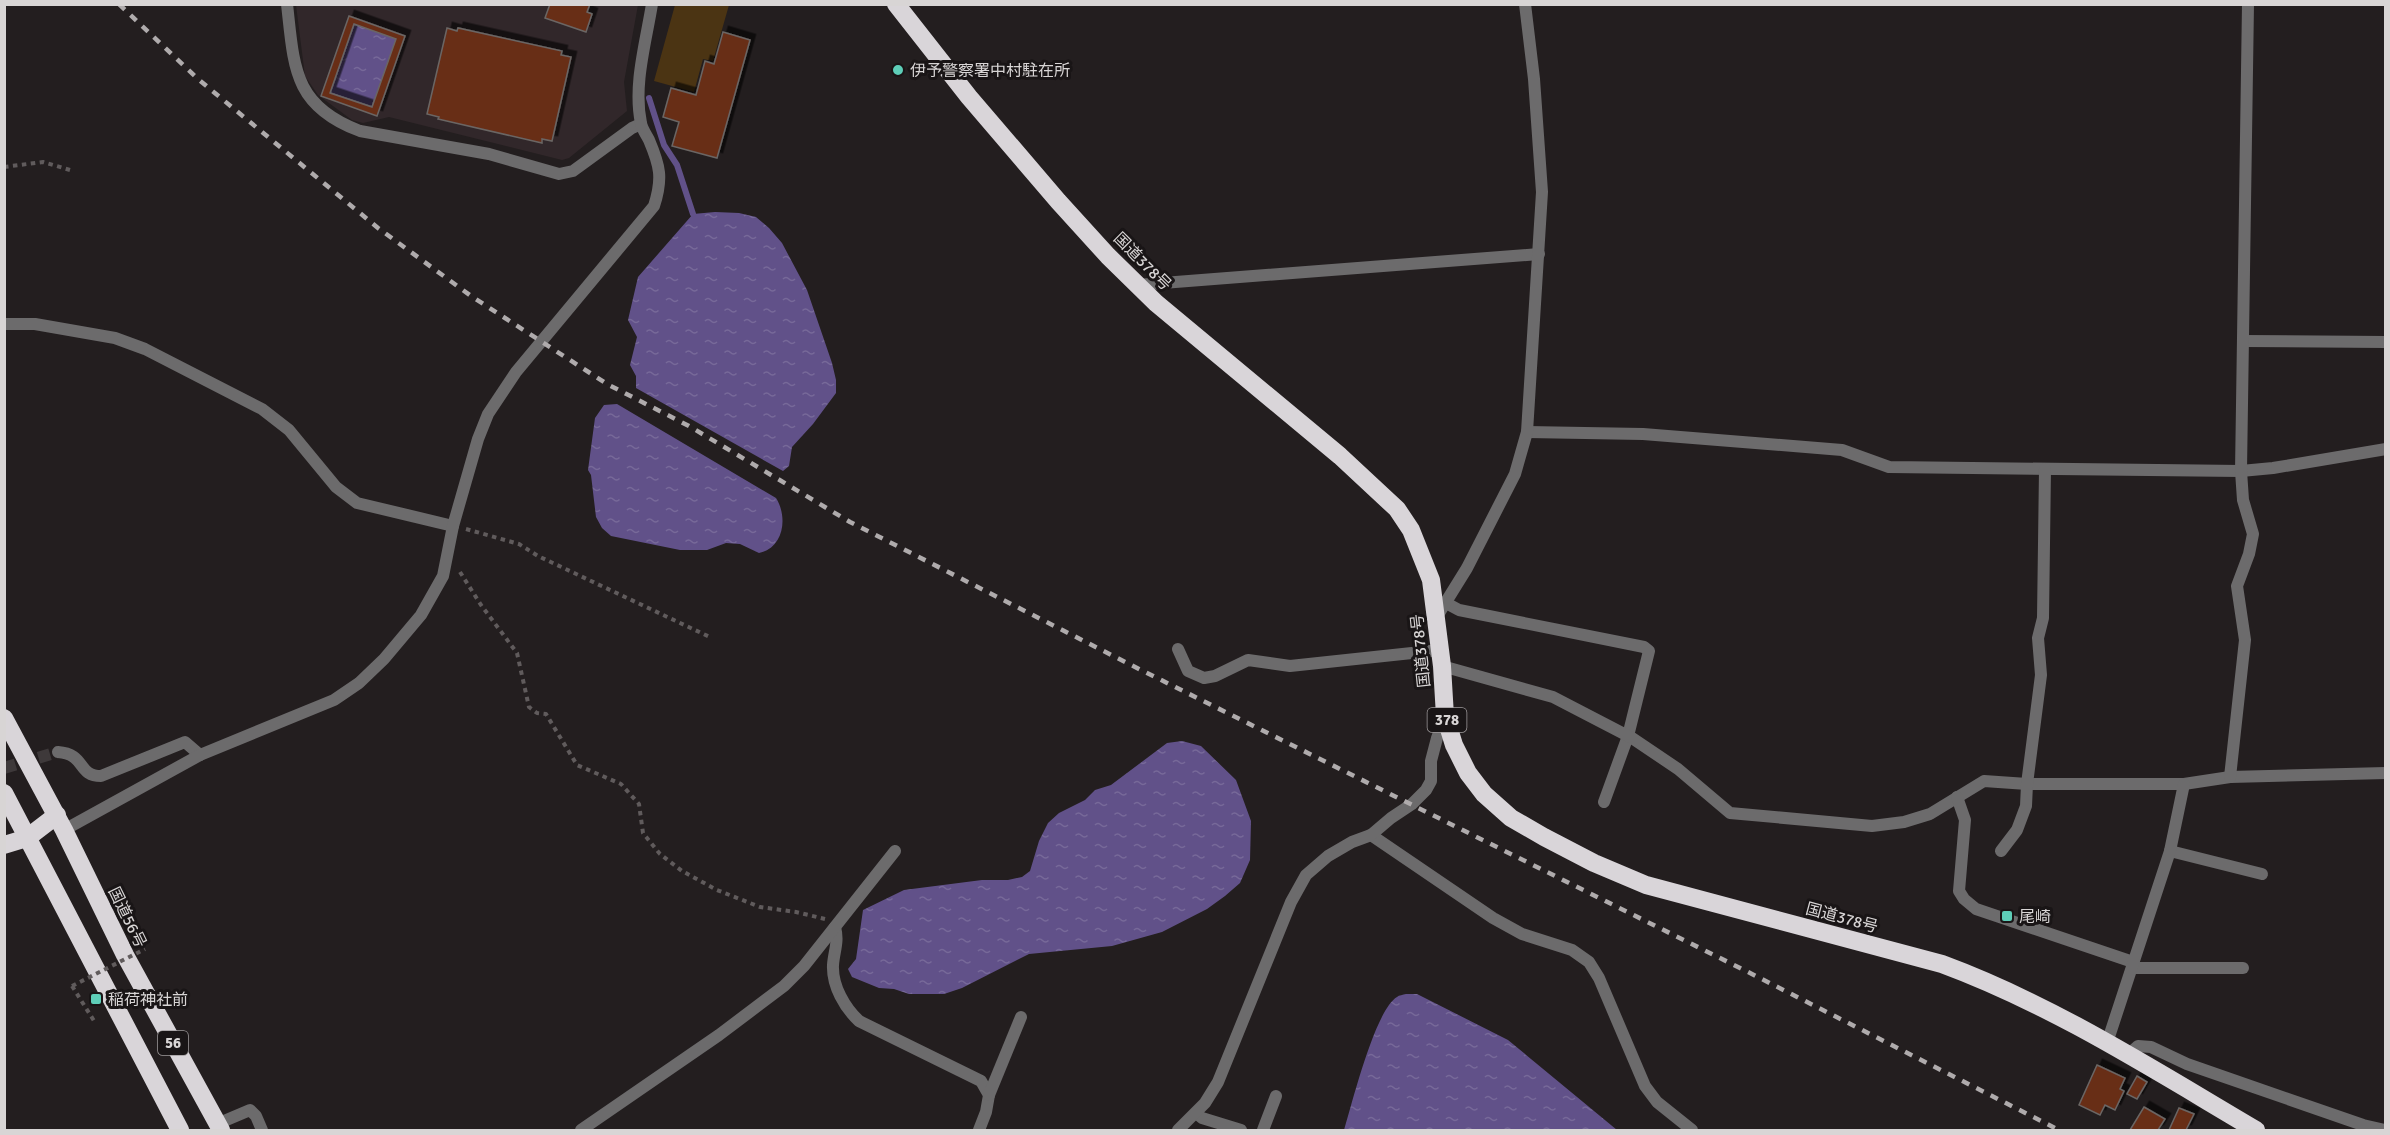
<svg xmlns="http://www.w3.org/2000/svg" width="2390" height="1135" font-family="Signika,'Noto Sans JP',sans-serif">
  <defs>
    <pattern id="water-ripples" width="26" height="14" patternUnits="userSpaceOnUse" patternTransform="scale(1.5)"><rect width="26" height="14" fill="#615189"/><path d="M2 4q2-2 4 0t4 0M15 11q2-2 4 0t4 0" fill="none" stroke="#776999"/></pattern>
    <filter id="shadow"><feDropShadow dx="5.5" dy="-5.5" stdDeviation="0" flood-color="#0009"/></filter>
  </defs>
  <rect width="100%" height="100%" fill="#231e1f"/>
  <polygon fill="#31272a" points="296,5 638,5 624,82 627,111 569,158 562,160 389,117 363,123 352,120 318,95 305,76"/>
  <polygon fill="#4b3413" points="675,5 729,5 713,61 703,59 694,92 654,81"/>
  <g fill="url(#water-ripples)">
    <polygon points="354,24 396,39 372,107 330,93"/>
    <polygon points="715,212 739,213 756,217 769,228 782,243 807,290 832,363 836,380 836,393 813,424 792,447 789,466 783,471 636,388 636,376 630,365 637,337 628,320 638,277 693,214"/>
    <path d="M617,404L776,498C788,517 784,548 759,553L740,544L726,543L707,550H680L611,536L602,528L596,517L591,475L588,470L595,418L604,405Z"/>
    <polygon points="1182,741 1201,746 1236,780 1251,821 1250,860 1240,883 1225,896 1207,909 1162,932 1112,946 1029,954 962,988 944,994 909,994 894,989 879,988 852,977 848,969 856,959 863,910 904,890 982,880 1008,880 1022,877 1030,871 1039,841 1048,823 1059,813 1085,800 1095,790 1111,785 1167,743"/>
    <path d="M1406,994H1417L1508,1040L1617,1130H1344C1352,1104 1375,1010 1397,997C1399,995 1403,995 1406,994Z"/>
  </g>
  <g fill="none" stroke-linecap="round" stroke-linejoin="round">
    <polyline stroke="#615189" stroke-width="6" points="649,98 664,145 677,165 693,214"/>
  </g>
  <g fill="#682d19" stroke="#6b6664" stroke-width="1.5" fill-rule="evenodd" filter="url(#shadow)">
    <polygon points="550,4 590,4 587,12 592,14 586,32 545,18"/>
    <path d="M349,16L405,36L377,116L321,96ZM354,24L396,39L372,107L330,93Z"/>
    <polygon points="447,28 457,31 458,28 562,51 561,55 571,57 552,141 542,139 542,143 438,119 439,117 427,114"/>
    <polygon points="723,32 750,40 717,158 672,146 679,122 663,117 671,88 696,95 705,61 714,64"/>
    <polygon points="2097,1065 2125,1078 2120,1089 2124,1091 2115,1110 2105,1105 2100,1115 2079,1105"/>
    <polygon points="2137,1076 2147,1082 2137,1099 2127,1094"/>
    <polygon points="2144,1107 2165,1119 2158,1130 2130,1130"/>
    <polygon points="2179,1108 2194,1114 2186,1130 2169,1130"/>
  </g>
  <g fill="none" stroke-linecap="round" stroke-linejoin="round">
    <polyline stroke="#3e393a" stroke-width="12" stroke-dasharray="12 6" stroke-linecap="butt" points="4,768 58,752"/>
    <g stroke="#605b5c" stroke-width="4" stroke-dasharray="4.5 4.5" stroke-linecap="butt">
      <polyline points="4,167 43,162 70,170"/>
      <polyline points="466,529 519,544 538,556 712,638"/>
      <polyline points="460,572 481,605 517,653 529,707 537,713 546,714 577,765 621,784 639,804 643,833 660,854 682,871 717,890 760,907 796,912 825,919"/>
      <polyline points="72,986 96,1024"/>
    </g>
    <g stroke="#6c6b6c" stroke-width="12">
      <path d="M287,4C294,67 293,106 360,131L489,154L559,174L573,171L632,128L641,124"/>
      <polyline points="1137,285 1539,254"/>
      <polyline points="4,324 35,324 115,338 145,349 262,409 289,430 336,487 357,503 453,526"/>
      <polyline points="2243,341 2386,342"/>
      <polyline points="1527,432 1643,434 1842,450 1889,467 2241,471 2273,468 2386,449"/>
      <polyline points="1446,603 1459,610 1644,647 1649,651 1628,736 1604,802"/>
      <polyline points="1436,618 1467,568 1515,474 1527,432 1542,192 1534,79 1525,4"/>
      <polyline points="1178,649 1188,671 1204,678 1215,676 1248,660 1290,666 1440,650"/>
      <polyline points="1442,666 1553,697 1632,738 1678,769 1730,813 1872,826 1904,822 1930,814 1984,781 2027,784 2184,784 2230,777 2386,773"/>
      <path d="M58,752C86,754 77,776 101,776L185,742L200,755"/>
      <polyline points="2230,777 2245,640 2237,586 2249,554 2253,534 2243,500 2241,471 2248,4"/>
      <polyline points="1957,797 1965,820 1959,891 1964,899 1976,909 2133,962"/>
      <path d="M64,830L200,755L334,700L359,683L384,659L421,615L443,576L453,526L478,439L488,414L516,372L654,206C663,178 660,166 649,140C646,134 642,129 641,123C633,85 646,42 652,4"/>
      <polyline points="1371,835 1493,918 1522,934 1572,950 1589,962 1599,978 1645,1086 1657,1102 1692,1130"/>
      <polyline points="2001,851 2017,830 2026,806 2027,784 2041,675 2038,638 2043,618 2045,469"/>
      <polyline points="2170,851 2262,874"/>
      <path d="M835,927C839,942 834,951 833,965C832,986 845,1008 859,1021L981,1081L989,1095L986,1112L979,1130"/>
      <polyline points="2132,968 2243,968"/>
      <polyline points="2107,1043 2170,851 2184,784"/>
      <polyline points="2128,1055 2138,1046 2151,1047 2187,1064 2363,1125 2385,1130"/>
      <polyline points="989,1095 1021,1017"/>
      <polyline points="1196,1113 1202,1118 1241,1130"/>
      <polyline points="217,1124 250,1110 256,1116 262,1130"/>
      <polyline points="581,1130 719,1035 784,986 804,966 895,851"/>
      <polyline points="1178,1130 1205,1103 1218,1082 1291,902 1306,875 1328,856 1352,842 1371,835 1391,818 1412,804 1426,790 1431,781 1431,761 1437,738 1445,716"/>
      <polyline points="1263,1130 1276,1096"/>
    </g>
    <g stroke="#d9d5d9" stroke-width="18">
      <path d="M896,4L969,97L1058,201L1108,256L1156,303L1340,456L1397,509L1411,530L1431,580L1442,666L1445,716L1454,745L1468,773L1484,794L1511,818L1544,837L1594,863L1646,885L1942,964C2053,1005 2154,1070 2256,1130"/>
      <polyline points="4,718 64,830 125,955 221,1130"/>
      <polyline points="4,793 180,1130"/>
      <polyline points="4,845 27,838 57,815"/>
    </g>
    <polyline stroke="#afabac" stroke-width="4.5" stroke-dasharray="8 8" stroke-linecap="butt" points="119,4 198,79 378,228 471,296 607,384 689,426 850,522 1137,668 1742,969 2059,1130"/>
    <polyline stroke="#605b5c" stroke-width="4" stroke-dasharray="4.5 4.5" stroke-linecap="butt" points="72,986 145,949"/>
  </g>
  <g fill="#5eceb8" stroke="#191516" stroke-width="2">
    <circle cx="898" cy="70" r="6"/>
    <rect x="2001" y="910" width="12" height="12" rx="3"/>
    <rect x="90" y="993" width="12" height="12" rx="3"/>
  </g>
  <g text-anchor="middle" stroke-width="6" stroke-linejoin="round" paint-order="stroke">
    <g fill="#191516" stroke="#9f9b9c" stroke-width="1.5">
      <rect x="1427.5" y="708" width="39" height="24" rx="4.5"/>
      <rect x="158" y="1031" width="30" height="24" rx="4.5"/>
    </g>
    <g font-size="15" font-weight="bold" fill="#d8d5d5">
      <text x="1447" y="725">378</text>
      <text x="173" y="1048">56</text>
    </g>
    <g font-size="16" fill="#d8d5d5" stroke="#191516" text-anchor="start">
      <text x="910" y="76">伊予警察署中村駐在所</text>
      <text x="2019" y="922">尾崎</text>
      <text x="108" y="1005">稲荷神社前</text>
    </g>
    <g font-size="16" fill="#d8d5d5" stroke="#191516">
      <text transform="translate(1143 261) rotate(45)" y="6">国道378号</text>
      <text transform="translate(1420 651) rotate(-96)" y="6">国道378号</text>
      <text transform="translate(128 917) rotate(64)" y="6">国道56号</text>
      <text transform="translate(1842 917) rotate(15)" y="6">国道378号</text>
    </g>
  </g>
  <rect width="2390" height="1135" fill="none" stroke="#d8d5d5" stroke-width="12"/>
</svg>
